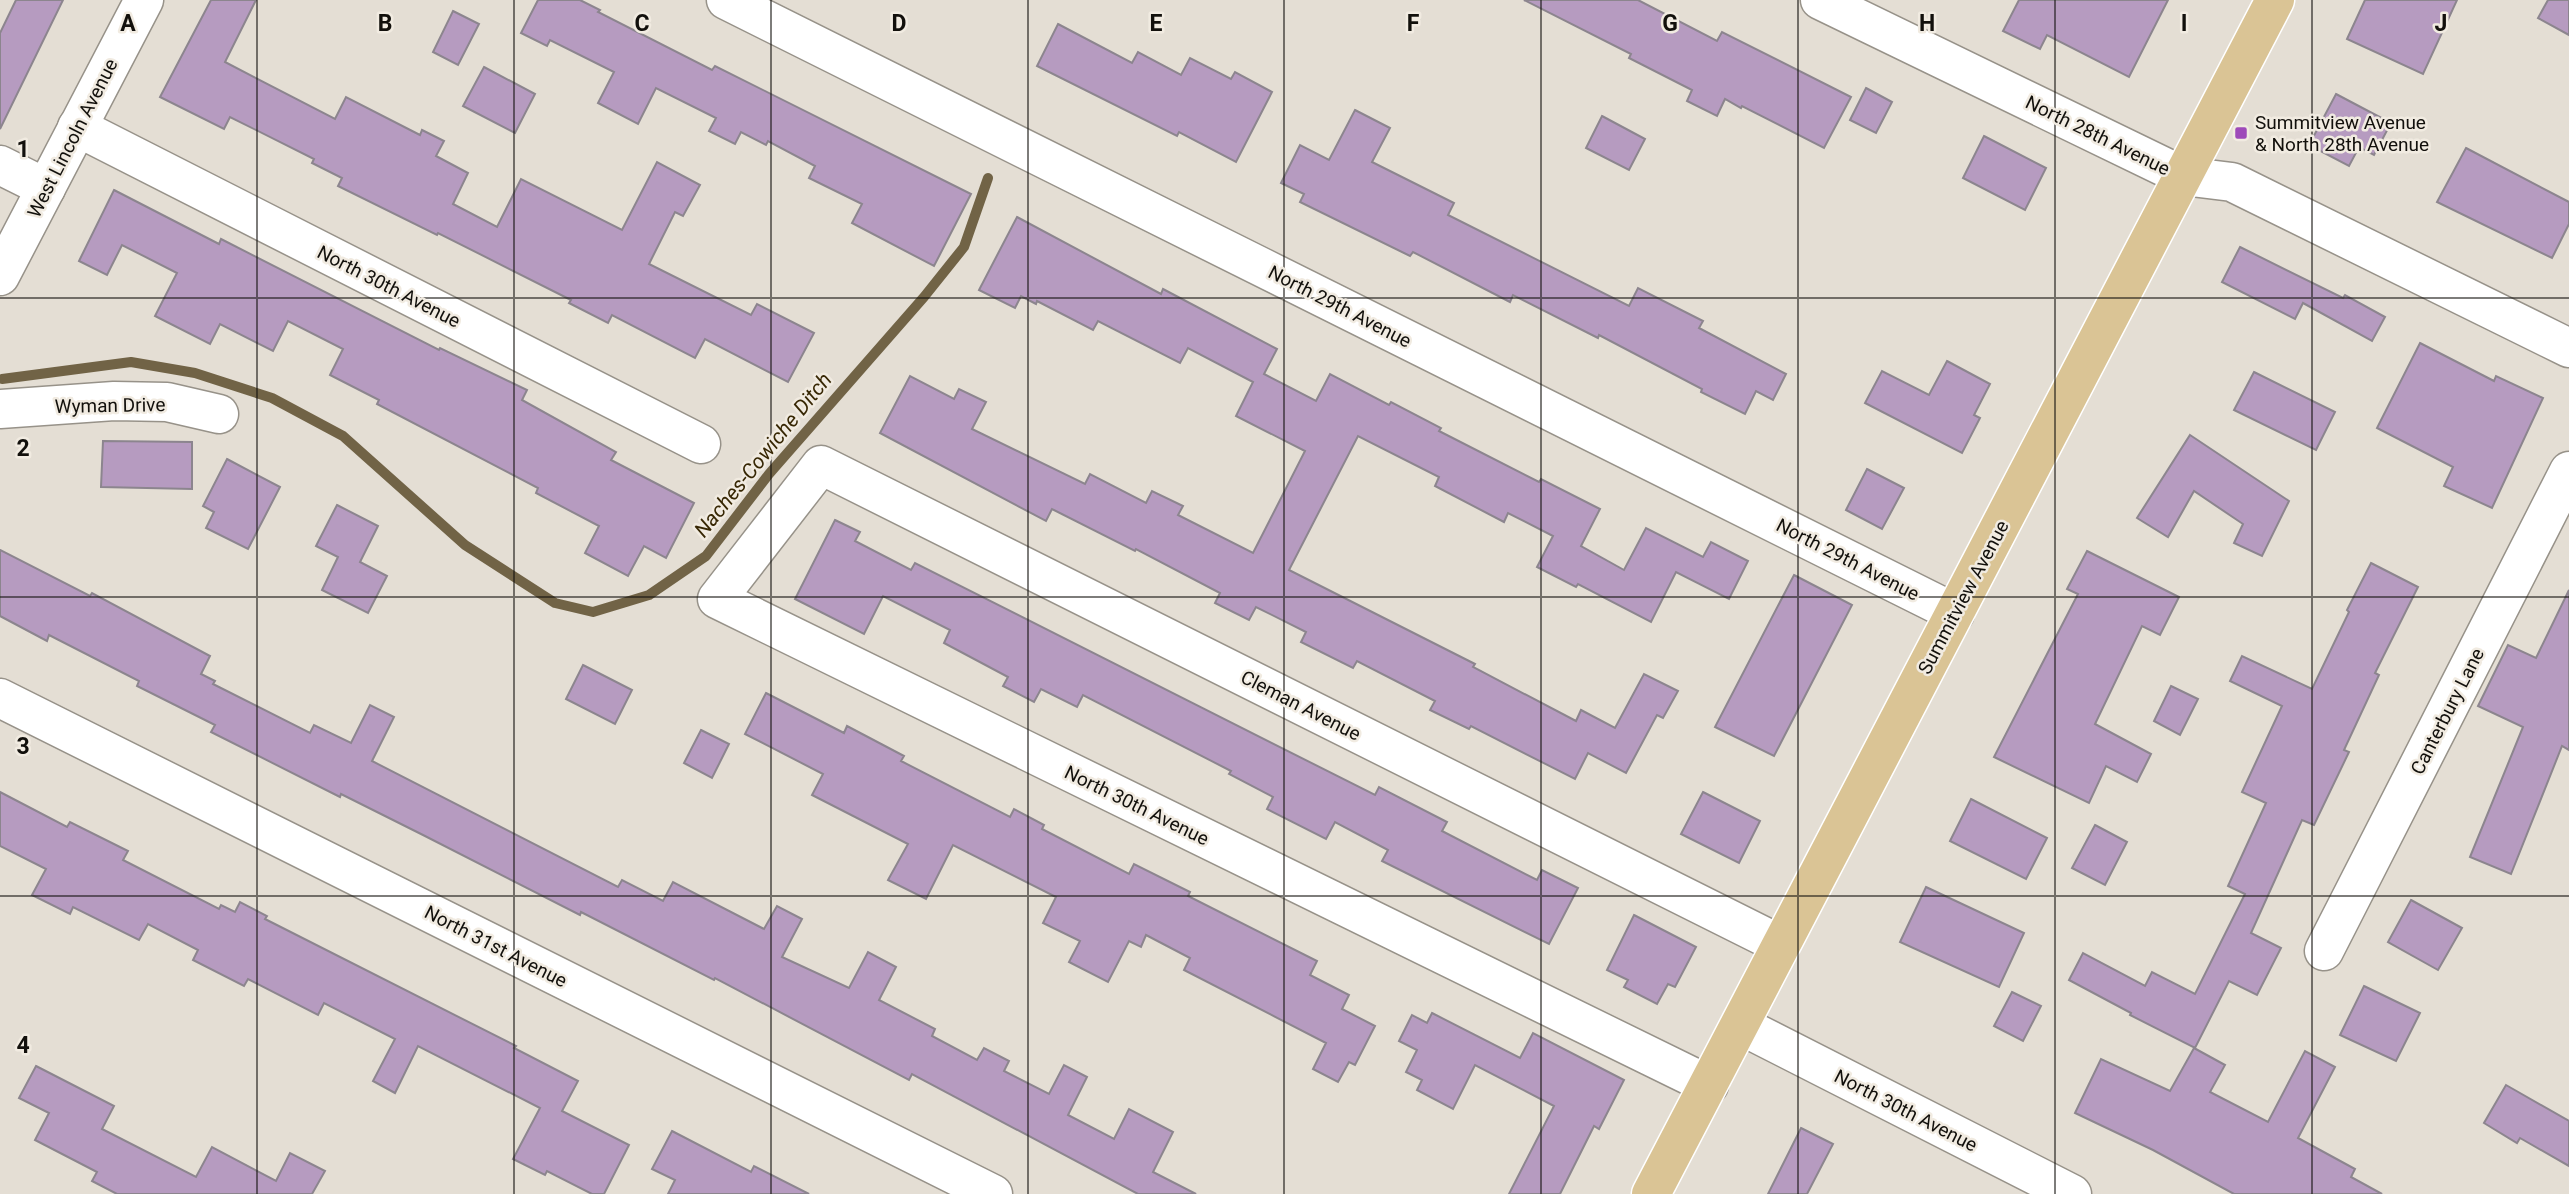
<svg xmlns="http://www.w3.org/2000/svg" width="2569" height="1194" font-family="Roboto,sans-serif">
  <rect width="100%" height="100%" fill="#e4ded4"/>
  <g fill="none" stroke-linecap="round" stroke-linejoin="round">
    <polyline stroke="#716346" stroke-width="10" points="2,379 131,362 195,373 272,398 343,436 465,545 555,603 593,612 649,595 706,556 769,474 924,297 964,247 988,178"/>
  </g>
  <g fill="#b69bc0" stroke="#8c858e" stroke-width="2">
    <polygon points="16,0 63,0 0,129 0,33"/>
    <polygon points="211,0 256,0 225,62 335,119 346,97 420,135 422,130 444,141 436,156 468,173 453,204 497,227 521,179 622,230 657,162 700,185 683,216 675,212 649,264 751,315 757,304 814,333 788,382 705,339 695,358 612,315 608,323 569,303 571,300 438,233 437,235 338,186 342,178 312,163 314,159 230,117 224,129 160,97"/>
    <polygon points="538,0 580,0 600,10 598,12 712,70 715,66 971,194 934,266 852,223 862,204 809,178 815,166 768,141 766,145 741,132 735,144 709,131 716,118 656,88 638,124 598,103 614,72 550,40 547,46 521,33"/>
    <polygon points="1524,0 1638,0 1717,41 1722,32 1851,97 1824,148 1742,106 1741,108 1725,99 1717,116 1687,101 1692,90 1629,58 1631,54"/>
    <polygon points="2019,0 2168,0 2129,77 2047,35 2040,49 2003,31"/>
    <polygon points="2365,0 2457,0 2423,74 2347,39"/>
    <polygon points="2548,0 2569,0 2569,35 2538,18"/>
    <polygon points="453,11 479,24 458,65 433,52"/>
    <polygon points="1058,24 1132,63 1138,52 1181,75 1190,58 1231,79 1235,72 1272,92 1236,162 1179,132 1177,136 1037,66"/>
    <polygon points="484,67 535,94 515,133 463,106"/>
    <polygon points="1866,88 1892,102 1876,133 1850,120"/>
    <polygon points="2336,94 2391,123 2374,155 2359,147 2349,166 2309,145"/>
    <polygon points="1355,110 1390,128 1372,162 1454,203 1448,215 1629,306 1638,288 1703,321 1699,328 1786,374 1773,400 1756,391 1745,414 1701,392 1702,389 1599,335 1598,338 1513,295 1510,302 1413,252 1410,256 1300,202 1304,194 1281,183 1300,145 1329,160"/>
    <polygon points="1602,116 1645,139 1629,170 1586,148"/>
    <polygon points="1984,136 2046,168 2025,210 1963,178"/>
    <polygon points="2466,148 2569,202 2569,224 2552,258 2437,202"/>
    <polygon points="114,190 219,244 221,239 439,350 440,348 527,390 522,400 616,452 611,460 694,503 666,558 644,546 628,576 585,553 599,526 536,493 538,488 377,404 379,400 330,375 343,349 288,321 273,351 220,324 210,344 155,316 177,273 122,245 107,275 79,261"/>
    <polygon points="1017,217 1161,294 1163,289 1277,349 1264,374 1316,401 1330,374 1389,405 1391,402 1441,428 1439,431 1539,482 1541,479 1600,509 1581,546 1624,570 1646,528 1703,557 1711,542 1748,561 1729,599 1676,572 1651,622 1578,584 1576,587 1537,567 1553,536 1508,513 1504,522 1435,486 1439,477 1358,436 1289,570 1475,664 1473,667 1576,721 1581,710 1615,728 1644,674 1678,691 1663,718 1657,715 1626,773 1588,753 1575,779 1471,726 1469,729 1430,710 1435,701 1357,661 1353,668 1301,642 1306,632 1256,607 1249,620 1215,603 1220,593 1136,549 1135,551 1052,509 1046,521 880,433 910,376 954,399 959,389 986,402 972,429 1085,484 1090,474 1146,503 1152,491 1183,506 1178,515 1253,553 1305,451 1236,416 1253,382 1188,348 1180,363 1098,321 1093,330 1037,301 1036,304 1021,296 1015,308 979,290"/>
    <polygon points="2240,247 2343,298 2345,295 2385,317 2372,341 2303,303 2295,319 2222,282"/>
    <polygon points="2420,343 2494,381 2496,376 2543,398 2492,508 2444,486 2453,467 2377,428"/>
    <polygon points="1947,361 1990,384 1974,415 1980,418 1962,453 1865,403 1882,371 1929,395"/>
    <polygon points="2254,372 2335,412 2316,450 2234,410"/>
    <polygon points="2190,435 2289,501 2262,556 2234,543 2243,524 2194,491 2168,537 2137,518"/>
    <polygon points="103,441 192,442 192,489 101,487"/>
    <polygon points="227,459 280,487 248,549 206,528 214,512 203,506"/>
    <polygon points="1867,469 1904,488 1882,529 1846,510"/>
    <polygon points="337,505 378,526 360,562 387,576 368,613 322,590 338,557 316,546"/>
    <polygon points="835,520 860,532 855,541 911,570 915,563 1375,795 1379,787 1447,822 1442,831 1537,880 1542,870 1578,888 1549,944 1382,861 1388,850 1335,822 1326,839 1267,809 1273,797 1229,774 1231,771 1083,695 1077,707 1041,689 1034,702 1003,686 1008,677 944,643 950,630 883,596 864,634 795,599"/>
    <polygon points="0,550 90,596 92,593 210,656 201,674 215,681 213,684 310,733 314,725 351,743 370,705 394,717 372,761 618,887 622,880 663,901 673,882 764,929 777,906 802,919 782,957 849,988 868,952 896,967 879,1000 935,1029 932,1036 977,1060 984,1048 1009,1061 1004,1071 1049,1094 1064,1065 1087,1077 1068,1115 1114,1139 1129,1109 1173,1132 1153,1172 1196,1194 1138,1194 912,1074 909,1080 715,978 714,980 581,912 580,915 423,835 341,794 340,797 211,732 215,725 137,686 139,681 49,635 47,641 0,616"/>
    <polygon points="2087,551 2179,597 2160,635 2142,626 2095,724 2151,754 2137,782 2106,766 2089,803 1994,757 2078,594 2067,589"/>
    <polygon points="2371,563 2418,587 2375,673 2379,675 2344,750 2349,752 2314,825 2302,820 2251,933 2281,948 2257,995 2229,981 2195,1048 2130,1015 2131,1013 2069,980 2083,953 2145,986 2152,972 2195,994 2245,894 2228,886 2266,803 2242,792 2282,706 2230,681 2242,656 2312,689 2349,612 2347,610"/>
    <polygon points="1794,575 1852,605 1774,756 1715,727"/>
    <polygon points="2569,590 2569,750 2562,746 2511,874 2470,857 2523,727 2478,706 2508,645 2536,658"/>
    <polygon points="583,665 632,690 615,724 566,699"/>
    <polygon points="2171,686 2198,699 2180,735 2154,721"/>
    <polygon points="766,693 844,733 847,726 904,756 901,761 1010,817 1014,809 1044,825 1042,829 1129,874 1134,864 1190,892 1188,896 1317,961 1310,975 1349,995 1342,1009 1375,1026 1355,1065 1349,1062 1338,1082 1313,1069 1326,1043 1184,970 1190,958 1146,935 1141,947 1129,941 1108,982 1069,962 1080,941 1043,923 1056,897 953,845 926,899 888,880 908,844 812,795 823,774 745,734"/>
    <polygon points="701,730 729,744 712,778 684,763"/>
    <polygon points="0,792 67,827 70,822 128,851 123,860 219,909 221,905 235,912 240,902 267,916 265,919 516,1046 514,1048 578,1081 562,1111 629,1145 604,1194 592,1194 547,1171 545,1175 513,1159 540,1108 418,1046 395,1093 373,1081 395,1039 324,1003 318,1015 248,979 244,986 193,960 198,950 148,924 139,940 73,907 70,914 32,895 46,869 0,846"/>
    <polygon points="1703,792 1760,821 1739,863 1681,834"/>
    <polygon points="1971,799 2047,838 2026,879 1950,841"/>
    <polygon points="2095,825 2127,842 2105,885 2072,868"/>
    <polygon points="1926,887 2024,933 1999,987 1900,942"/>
    <polygon points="2411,900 2462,928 2438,970 2388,942"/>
    <polygon points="1634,915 1696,947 1675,987 1668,984 1657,1004 1624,987 1628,980 1607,970"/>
    <polygon points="2364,986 2420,1013 2396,1061 2340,1035"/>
    <polygon points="2012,992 2041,1006 2023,1041 1994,1026"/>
    <polygon points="1432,1013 1520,1058 1533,1033 1624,1080 1599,1129 1594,1126 1560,1194 1509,1194 1554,1106 1475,1065 1453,1109 1417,1090 1422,1080 1406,1072 1417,1050 1399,1041 1412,1015 1427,1023"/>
    <polygon points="2194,1048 2225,1065 2210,1092 2268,1122 2305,1051 2335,1067 2298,1138 2355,1169 2351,1177 2382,1194 2234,1194 2153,1150 2075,1113 2101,1059 2170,1091"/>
    <polygon points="36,1066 114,1106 102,1129 196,1177 212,1147 276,1181 290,1153 325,1171 312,1194 117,1194 92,1181 97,1172 35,1140 49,1113 19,1098"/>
    <polygon points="2506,1085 2569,1121 2569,1166 2520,1138 2517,1143 2484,1123"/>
    <polygon points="1801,1128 1833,1144 1807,1194 1768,1194"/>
    <polygon points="672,1131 751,1172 754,1166 809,1194 668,1194 675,1180 652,1169"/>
  </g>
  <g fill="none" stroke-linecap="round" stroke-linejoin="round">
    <defs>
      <g id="minor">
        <polyline points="726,0 1955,613"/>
        <polyline points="1820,0 2183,176 2232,182 2569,348"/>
        <polyline points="77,127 701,444"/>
        <polyline points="0,165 46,188"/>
        <polyline points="0,276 144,0"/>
        <polyline points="0,409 114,401 167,402 219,414"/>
        <polyline points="0,698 993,1194"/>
        <polyline points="2324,951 2569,471"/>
        <polyline points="1740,1025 2072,1194"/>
        <polyline points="1709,1085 717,599 821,465 1781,945"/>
      </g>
      <polyline id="major" points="1651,1194 2275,0"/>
    </defs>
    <use href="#minor" stroke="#979289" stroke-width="41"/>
    <use href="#major" stroke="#fff" stroke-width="41"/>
    <use href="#minor" stroke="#fff" stroke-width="38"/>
    <use href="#major" stroke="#dac495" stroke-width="38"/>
  </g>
  <path fill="none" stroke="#12100c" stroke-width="2" stroke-opacity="0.55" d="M257,0V1194M514,0V1194M771,0V1194M1028,0V1194M1284,0V1194M1541,0V1194M1798,0V1194M2055,0V1194M2312,0V1194M0,298H2569M0,597H2569M0,896H2569"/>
  <rect fill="#9e4ab9" stroke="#f1ebe1" stroke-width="2.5" x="2234" y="126" width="14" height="14" rx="3.5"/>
  <g text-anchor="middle" stroke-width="5" stroke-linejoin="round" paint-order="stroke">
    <g font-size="19" fill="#12100c" stroke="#f1ebe1" text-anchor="start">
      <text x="2255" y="129">Summitview Avenue<tspan x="2255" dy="22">&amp; North 28th Avenue</tspan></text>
    </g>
    <g font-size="19" fill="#12100c" stroke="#f1ebe1">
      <text transform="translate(2098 135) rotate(26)" y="7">North 28th Avenue</text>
      <text transform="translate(72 138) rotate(-63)" y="7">West Lincoln Avenue</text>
      <text transform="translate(389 286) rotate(27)" y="7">North 30th Avenue</text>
      <text transform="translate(1340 306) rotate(27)" y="7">North 29th Avenue</text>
      <text transform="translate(110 405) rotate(-1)" y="7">Wyman Drive</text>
      <text transform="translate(1848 559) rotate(27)" y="7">North 29th Avenue</text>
      <text transform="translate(1963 597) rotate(-62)" y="7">Summitview Avenue</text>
      <text transform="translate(1301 705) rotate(27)" y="7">Cleman Avenue</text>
      <text transform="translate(2447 711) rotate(-63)" y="7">Canterbury Lane</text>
      <text transform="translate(1137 805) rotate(26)" y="7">North 30th Avenue</text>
      <text transform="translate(496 946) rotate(27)" y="7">North 31st Avenue</text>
      <text transform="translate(1906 1110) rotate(27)" y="7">North 30th Avenue</text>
    </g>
    <g font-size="21" font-style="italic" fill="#372704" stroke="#f1ebe1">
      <text transform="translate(763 455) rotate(-51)" y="7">Naches-Cowiche Ditch</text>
    </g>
  </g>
  <g font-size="23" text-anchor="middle" font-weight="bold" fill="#12100c" stroke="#f1ebe1" stroke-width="5" stroke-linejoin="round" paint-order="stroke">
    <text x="128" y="31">A</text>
    <text x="385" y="31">B</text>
    <text x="642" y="31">C</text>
    <text x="899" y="31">D</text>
    <text x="1156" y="31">E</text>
    <text x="1413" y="31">F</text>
    <text x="1670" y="31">G</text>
    <text x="1927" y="31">H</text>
    <text x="2184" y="31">I</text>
    <text x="2441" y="31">J</text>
    <text x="23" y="157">1</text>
    <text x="23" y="456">2</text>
    <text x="23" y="754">3</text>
    <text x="23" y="1053">4</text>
  </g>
</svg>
